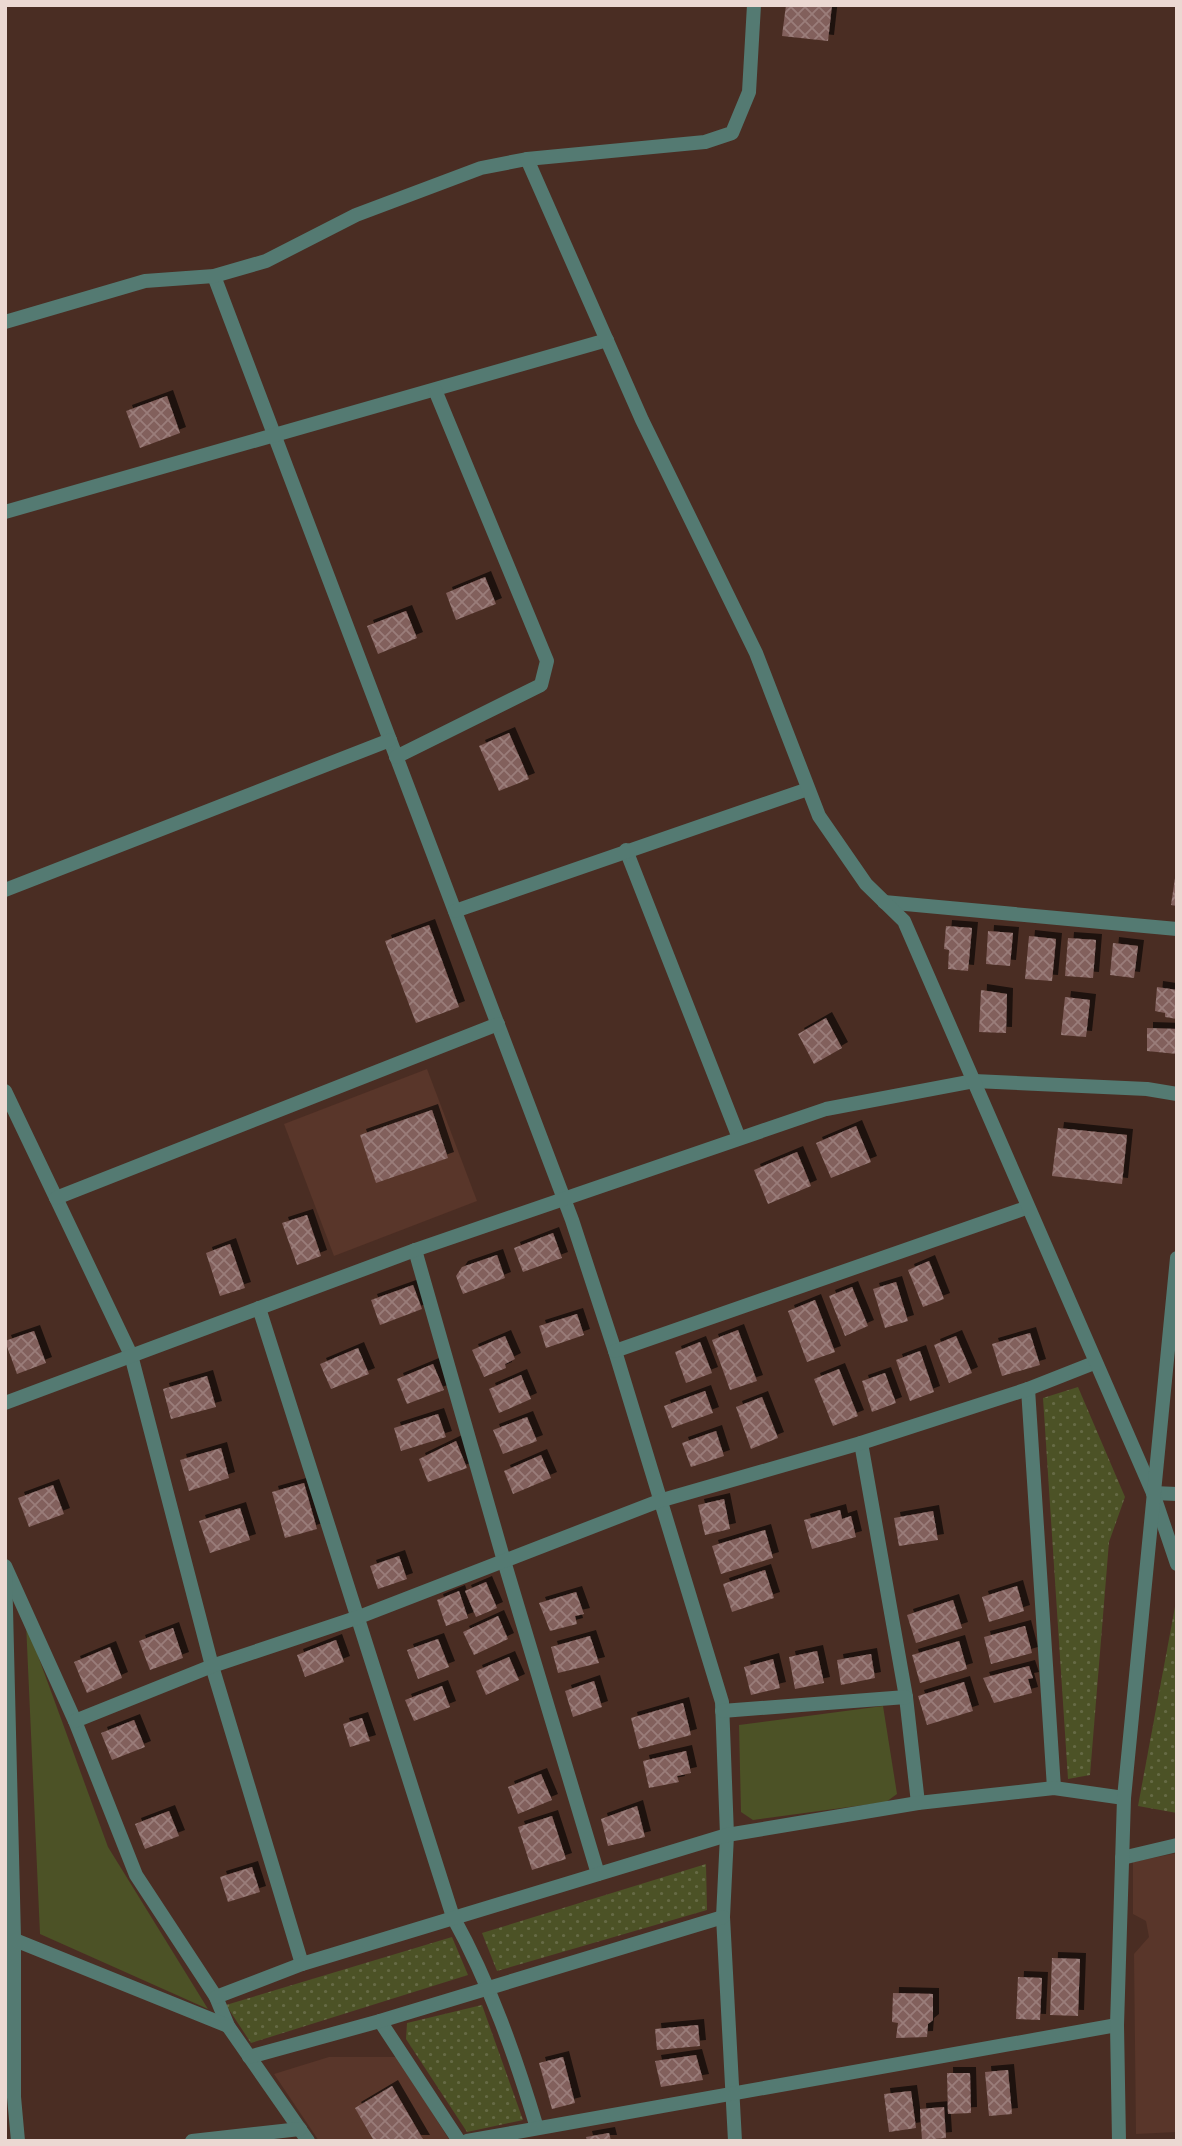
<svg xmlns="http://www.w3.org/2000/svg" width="1182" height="2146" font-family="Jost,sans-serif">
  <defs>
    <pattern id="grass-dots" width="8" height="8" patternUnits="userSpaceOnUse" patternTransform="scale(1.75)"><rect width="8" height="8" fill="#4c5226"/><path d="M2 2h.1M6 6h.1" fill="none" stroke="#666a45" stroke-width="1.8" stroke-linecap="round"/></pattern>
    <pattern id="building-cross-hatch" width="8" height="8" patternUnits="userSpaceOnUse" patternTransform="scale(1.75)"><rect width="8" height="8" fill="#82605c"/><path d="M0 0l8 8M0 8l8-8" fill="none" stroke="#9a7d7a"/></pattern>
    <filter id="shadow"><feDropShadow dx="6" dy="-6" stdDeviation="0" flood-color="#0009"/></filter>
  </defs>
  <rect width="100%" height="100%" fill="#4a2d23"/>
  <g fill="#59362a">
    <polygon points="427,1069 477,1201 334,1256 284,1124"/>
    <polygon points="1177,1853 1177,2132 1136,2134 1134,1954 1149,1937 1146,1921 1133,1914 1133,1862"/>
    <polygon points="329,2057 397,2057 450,2141 319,2141 274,2074"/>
  </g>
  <g fill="url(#grass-dots)">
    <polygon points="1078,1387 1125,1497 1109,1542 1090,1775 1068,1779 1043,1398"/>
    <polygon points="1177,1596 1177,1813 1138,1806"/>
    <polygon points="706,1864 707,1910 497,1971 482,1933"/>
    <polygon points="452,1937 468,1975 251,2043 226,2005"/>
    <polygon points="482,2005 523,2120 467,2132 406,2039 407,2023"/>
  </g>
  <g fill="#4c5226">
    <polygon points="26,1623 108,1847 208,2009 40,1934"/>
    <polygon points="883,1706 897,1794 886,1802 753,1820 741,1812 739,1725"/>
  </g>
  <g fill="url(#building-cross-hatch)" filter="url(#shadow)">
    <polygon points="786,5 832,5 828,41 782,36"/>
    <polygon points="167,396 180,433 140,448 126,411"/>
    <polygon points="485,577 496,604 456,620 446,593"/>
    <polygon points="406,611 417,638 378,654 367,626"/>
    <polygon points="509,733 529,779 499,791 479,746"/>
    <polygon points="1175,878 1177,878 1177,906 1171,905"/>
    <polygon points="429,925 459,1007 416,1023 385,941"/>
    <polygon points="946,926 972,928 968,971 948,969 949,950 944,949"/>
    <polygon points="988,931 1013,933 1010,966 986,964"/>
    <polygon points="1029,936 1056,939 1052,981 1025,979"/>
    <polygon points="1068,938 1096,940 1093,978 1065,976"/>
    <polygon points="1113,943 1138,946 1134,978 1110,975"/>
    <polygon points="1157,987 1177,990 1177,1019 1165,1017 1165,1013 1155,1011"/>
    <polygon points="981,990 1007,994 1006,1033 979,1032"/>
    <polygon points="1065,997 1090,1000 1086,1037 1061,1035"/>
    <polygon points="826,1018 842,1048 814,1064 798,1034"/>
    <polygon points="1147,1028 1177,1029 1177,1054 1147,1051"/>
    <polygon points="432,1110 448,1158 376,1183 360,1135"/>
    <polygon points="856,1126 871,1162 831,1178 816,1143"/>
    <polygon points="1058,1128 1127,1135 1122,1184 1052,1176"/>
    <polygon points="797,1152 811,1186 768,1204 754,1170"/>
    <polygon points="307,1215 321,1256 297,1265 282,1223"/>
    <polygon points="553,1233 562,1258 523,1272 514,1248"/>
    <polygon points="230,1244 245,1288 220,1296 206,1253"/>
    <polygon points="497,1255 505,1278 463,1294 456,1276 462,1267"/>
    <polygon points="929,1261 944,1299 923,1307 908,1270"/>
    <polygon points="896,1282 908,1321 885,1328 873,1289"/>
    <polygon points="413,1285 422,1309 380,1325 371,1300"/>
    <polygon points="852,1287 868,1326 845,1336 829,1296"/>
    <polygon points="815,1300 835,1352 807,1362 788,1311"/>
    <polygon points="577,1314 584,1335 546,1348 539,1326"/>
    <polygon points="738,1330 757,1381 730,1390 712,1340"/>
    <polygon points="34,1331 46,1363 17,1374 5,1341"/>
    <polygon points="1030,1333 1040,1365 1002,1376 992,1344"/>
    <polygon points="505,1336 515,1359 505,1364 506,1368 484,1377 472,1350"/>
    <polygon points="956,1336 972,1373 949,1383 934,1345"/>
    <polygon points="700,1342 712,1373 686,1383 675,1352"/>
    <polygon points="358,1348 369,1374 331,1389 320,1364"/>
    <polygon points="920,1351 934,1392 910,1401 896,1360"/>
    <polygon points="433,1364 444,1390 407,1404 397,1379"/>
    <polygon points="839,1369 858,1416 833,1426 814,1379"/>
    <polygon points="885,1373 896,1403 872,1412 862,1381"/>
    <polygon points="521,1375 531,1399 499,1413 489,1389"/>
    <polygon points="207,1376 216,1407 171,1419 163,1389"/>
    <polygon points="705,1391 713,1413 672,1428 664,1406"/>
    <polygon points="762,1397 778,1438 751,1449 736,1407"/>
    <polygon points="438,1414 446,1437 401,1451 394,1428"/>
    <polygon points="527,1417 537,1441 503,1454 493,1430"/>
    <polygon points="716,1431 724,1456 691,1467 682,1443"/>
    <polygon points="456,1441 467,1468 428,1482 419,1459"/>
    <polygon points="221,1448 229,1478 189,1491 180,1460"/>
    <polygon points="541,1455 551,1478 513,1494 504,1471"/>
    <polygon points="304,1483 317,1529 285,1538 272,1492"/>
    <polygon points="53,1485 64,1514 29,1527 18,1498"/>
    <polygon points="724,1499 730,1529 705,1535 698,1505"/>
    <polygon points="240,1508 250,1540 210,1553 199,1521"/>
    <polygon points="840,1510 842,1519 851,1516 856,1537 812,1549 804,1520"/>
    <polygon points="933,1511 938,1540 899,1546 894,1518"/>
    <polygon points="765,1530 773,1558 721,1574 712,1546"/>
    <polygon points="399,1556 407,1579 378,1589 370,1566"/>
    <polygon points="765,1570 774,1598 732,1612 723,1584"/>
    <polygon points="486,1582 497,1608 476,1617 465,1591"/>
    <polygon points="1017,1586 1024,1611 989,1622 982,1597"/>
    <polygon points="459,1591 468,1618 446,1626 437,1600"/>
    <polygon points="576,1592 584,1614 575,1616 577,1624 550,1631 539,1603"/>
    <polygon points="953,1600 962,1628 916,1643 907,1615"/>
    <polygon points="498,1616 508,1639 474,1655 463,1632"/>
    <polygon points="1025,1626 1032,1653 991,1664 984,1637"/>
    <polygon points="173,1628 183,1658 150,1670 139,1641"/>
    <polygon points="590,1636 599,1663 558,1673 551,1647"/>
    <polygon points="438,1639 449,1667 418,1679 407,1650"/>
    <polygon points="336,1640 344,1662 305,1677 297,1655"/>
    <polygon points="959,1641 967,1669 920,1683 912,1655"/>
    <polygon points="110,1647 122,1678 87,1693 74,1662"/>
    <polygon points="817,1651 824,1683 795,1689 789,1657"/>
    <polygon points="871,1654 875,1678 841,1685 837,1660"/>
    <polygon points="509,1657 519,1680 486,1695 476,1671"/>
    <polygon points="773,1659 780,1688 751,1695 744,1667"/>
    <polygon points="1029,1666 1033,1678 1028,1679 1032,1693 994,1703 983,1678"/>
    <polygon points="594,1681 602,1707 573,1717 565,1691"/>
    <polygon points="964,1682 973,1711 927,1725 918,1696"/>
    <polygon points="442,1686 450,1707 414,1721 405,1700"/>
    <polygon points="683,1703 691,1735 639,1749 631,1718"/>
    <polygon points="362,1718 370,1741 350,1747 343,1724"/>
    <polygon points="134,1720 145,1747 112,1760 101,1733"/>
    <polygon points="686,1751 691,1773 677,1776 679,1782 649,1788 643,1761"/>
    <polygon points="541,1774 552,1800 518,1814 508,1787"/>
    <polygon points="637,1806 645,1837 608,1846 601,1819"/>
    <polygon points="169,1811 179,1836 145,1849 135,1824"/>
    <polygon points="552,1816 566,1859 532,1870 518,1827"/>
    <polygon points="252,1867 260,1892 228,1902 220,1877"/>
    <polygon points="1052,1958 1080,1959 1078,2016 1050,2015"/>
    <polygon points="1018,1977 1042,1978 1040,2020 1016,2019"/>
    <polygon points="893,1993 933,1994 933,2020 928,2024 927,2037 896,2038 898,2023 892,2022"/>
    <polygon points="698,2025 700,2046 657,2050 655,2029"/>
    <polygon points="696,2055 703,2080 661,2087 655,2061"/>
    <polygon points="563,2057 575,2103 552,2109 539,2063"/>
    <polygon points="1008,2070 1012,2114 989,2116 985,2072"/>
    <polygon points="947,2073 970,2073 971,2113 948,2114"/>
    <polygon points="392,2086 424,2141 374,2141 355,2108"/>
    <polygon points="911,2091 916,2128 889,2132 884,2094"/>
    <polygon points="944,2107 946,2138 922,2140 920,2109"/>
    <polygon points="609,2133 611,2141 587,2141 586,2137"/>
  </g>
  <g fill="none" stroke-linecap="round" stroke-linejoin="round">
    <g stroke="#547a72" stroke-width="14">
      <polyline points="214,276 572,1220 615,1351 722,1702 727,1835 723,1917 735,2141"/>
      <polyline points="5,322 145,281 214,276 266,261 356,215 481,168 527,159 705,142 732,133 749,92 754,5"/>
      <polyline points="5,512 607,340"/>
      <polyline points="396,757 541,685 547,661 435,390"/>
      <polyline points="626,850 739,1138"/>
      <polyline points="5,890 390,740"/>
      <polyline points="884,902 1177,929"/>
      <polyline points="455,911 808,789"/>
      <polyline points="5,1091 131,1355 212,1666 302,1964"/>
      <polyline points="56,1198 498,1024"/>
      <polyline points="415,1250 504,1561 598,1874"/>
      <path d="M259,1308L453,1917C490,1984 515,2055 537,2128"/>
      <polyline points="615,1351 1026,1208"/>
      <polyline points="1028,1389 1054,1788"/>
      <polyline points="5,1403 415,1250 826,1109 974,1081 1147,1089 1177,1094"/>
      <polyline points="861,1443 906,1697 918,1803"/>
      <polyline points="1153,1493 1177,1494"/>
      <polyline points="5,1566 75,1721 136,1875 216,1997 228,2026 308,2141"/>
      <polyline points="722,1711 906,1697"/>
      <polyline points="75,1721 212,1666 359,1617 659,1501 861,1443 1028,1389 1094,1363"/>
      <polyline points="1122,1858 1177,1845"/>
      <polyline points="5,1936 228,2026"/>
      <polyline points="216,1997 302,1964 727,1835 918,1803 1054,1788 1124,1798"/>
      <polyline points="380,2021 459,2141"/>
      <polyline points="249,2057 380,2021 723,1917"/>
      <polyline points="192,2141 300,2129"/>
      <polyline points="467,2141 1117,2025"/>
    </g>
    <g stroke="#547a72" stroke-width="14">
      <polyline points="527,159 642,420 756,653 819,816 866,884 904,921 1153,1493 1177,1564"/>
      <polyline points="5,1568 14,1938 14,2097 18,2141"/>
      <polyline points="1119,2141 1117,2025 1124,1798 1177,1258"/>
    </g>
  </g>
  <rect width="1182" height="2146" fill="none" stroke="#ebd8d2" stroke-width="14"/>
</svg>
